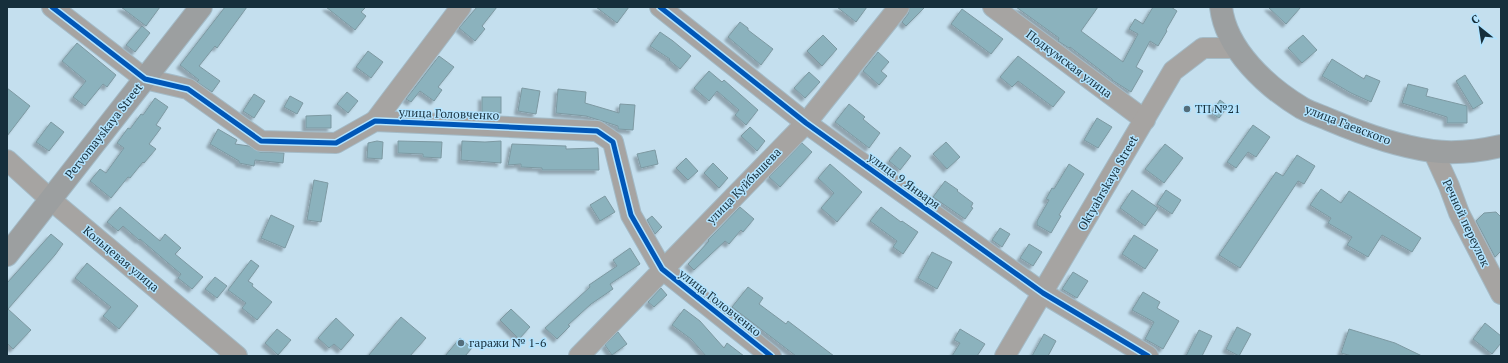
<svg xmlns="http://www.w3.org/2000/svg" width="1508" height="363" font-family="'PT Serif',serif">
  <defs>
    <filter id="shadow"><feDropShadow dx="-3.5" dy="3.5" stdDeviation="1" flood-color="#0004"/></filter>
  </defs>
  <rect width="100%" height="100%" fill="#c4dfee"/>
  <g fill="#8bb2bd" stroke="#7d99a2" filter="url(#shadow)">
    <polygon points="121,7 160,7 146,26"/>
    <polygon points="225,7 247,7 217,48 215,46 199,66 220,81 212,92 197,82 199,80 180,65"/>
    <polygon points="326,7 366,7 361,12 366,16 355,30"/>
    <polygon points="477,7 497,7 482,26 485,29 475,41 459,28"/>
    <polygon points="596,7 629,7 617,23"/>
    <polygon points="837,7 867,7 856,22"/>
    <polygon points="910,7 925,7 906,26 902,22 908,14"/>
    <polygon points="1016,7 1098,7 1081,31 1123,62 1138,34 1129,29 1135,19 1143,24 1153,7 1171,7 1177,11 1166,30 1167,31 1158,46 1150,41 1136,67 1143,71 1131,92 1112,80 1112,79 1070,47 1069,48 1058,41 1059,38"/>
    <polygon points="1268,7 1301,7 1286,24"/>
    <polygon points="962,9 1003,39 991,54 951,24"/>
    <polygon points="740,22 748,28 748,30 773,49 761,65 728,37"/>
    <polygon points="142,26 150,33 135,52 126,45"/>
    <polygon points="660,32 673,41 691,56 680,69 669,60 670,59 650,46"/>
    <polygon points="823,35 837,49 822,66 807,51"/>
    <polygon points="1303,35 1317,50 1302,63 1288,48"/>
    <polygon points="77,43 116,75 107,87 103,84 85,106 73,97 86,81 62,61"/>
    <polygon points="368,51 383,62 371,78 356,67"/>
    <polygon points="878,52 889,62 881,71 887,76 879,85 863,71"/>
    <polygon points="439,56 454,67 438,87 442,90 434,101 420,91 411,102 406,99"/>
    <polygon points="1018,56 1065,92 1053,107 1018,81 1012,87 1000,77"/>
    <polygon points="1332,59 1364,79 1366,75 1380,81 1371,102 1351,93 1322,76"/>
    <polygon points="709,71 722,82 724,80 758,110 746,125 735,115 739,110 717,91 709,101 694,88"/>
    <polygon points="809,72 820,82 805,98 794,88"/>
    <polygon points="1465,75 1483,103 1473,109 1456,81"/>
    <polygon points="1408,84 1428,89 1426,96 1467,106 1467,123 1447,123 1447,117 1402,103"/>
    <polygon points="7,88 30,106 7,136"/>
    <polygon points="522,88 540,91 536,114 518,111"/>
    <polygon points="558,89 586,92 585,103 619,113 620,104 635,105 633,130 618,129 618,126 586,116 556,113"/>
    <polygon points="347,92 358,101 348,113 337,104"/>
    <polygon points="254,94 265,101 254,118 243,111"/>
    <polygon points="290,96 303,103 297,114 284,107"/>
    <rect x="482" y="97" width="19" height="16"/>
    <polygon points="155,98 168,107 156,125 161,128 149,144 156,149 144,163 143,162 130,178 128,177 111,198 90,181 100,169 106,173 124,148 117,143 128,128 130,129 141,114 143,115"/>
    <polygon points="1220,100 1228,106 1219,118 1211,113"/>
    <polygon points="849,104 865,117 863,119 880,133 869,148 835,122"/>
    <polygon points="331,115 331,128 306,128 306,116"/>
    <polygon points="1097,118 1112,127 1098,148 1084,140"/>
    <polygon points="51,122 64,132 49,151 36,142"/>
    <polygon points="1253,125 1270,137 1256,157 1248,152 1236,168 1227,162"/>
    <polygon points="750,127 765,141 757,151 741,136"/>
    <polygon points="218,129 237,140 235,144 249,146 260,152 284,153 283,163 255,160 254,166 239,163 239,161 210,144"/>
    <polygon points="377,141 383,142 382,159 367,158 368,143"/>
    <polygon points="398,141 442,142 441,158 423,157 423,154 398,153"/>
    <polygon points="462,141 485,142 501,141 501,163 461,160"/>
    <polygon points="946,142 960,157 947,169 933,154"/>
    <polygon points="802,143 812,152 780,187 769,177"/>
    <polygon points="512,144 566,146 566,149 598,148 599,170 542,170 542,168 521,167 521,164 508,165"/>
    <polygon points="1165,144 1183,158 1164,183 1145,169"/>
    <polygon points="900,147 911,156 900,170 889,161"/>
    <polygon points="655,150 658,164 641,168 637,154"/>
    <polygon points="1297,155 1315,166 1304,184 1298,181 1240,268 1219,255 1276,172 1283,176"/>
    <polygon points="686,158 698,171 688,180 676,168"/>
    <polygon points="713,163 728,178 719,188 704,173"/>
    <polygon points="830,164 862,192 837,222 821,208 834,193 818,178"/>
    <polygon points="1069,164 1084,174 1059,215 1061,216 1051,233 1037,225 1037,221 1049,200 1046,199 1052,188 1054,189"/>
    <polygon points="314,180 328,183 321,222 307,220"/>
    <polygon points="945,181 958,190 957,191 973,203 971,207 973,208 965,219 933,197"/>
    <polygon points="1321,189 1341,203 1349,191 1421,238 1412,252 1382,235 1368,257 1347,245 1352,237 1328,223 1331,218 1310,205"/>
    <polygon points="1132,190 1158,208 1145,226 1120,208"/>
    <polygon points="1166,190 1181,200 1172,214 1157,204"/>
    <polygon points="605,196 615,212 600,221 590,205"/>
    <polygon points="120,207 160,241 165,234 181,248 175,254 203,277 192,289 178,278 181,274 140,239 139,240 123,226 118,231 107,222"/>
    <polygon points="740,207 754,219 743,232 741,230 729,244 725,241 694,270 688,264 709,241 708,240"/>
    <polygon points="881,207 901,222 902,221 918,232 903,254 893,247 897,241 870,221"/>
    <polygon points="1496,212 1501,217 1501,251 1495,257 1476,221 1484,213"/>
    <polygon points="271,215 294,226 285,248 261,238"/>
    <polygon points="652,216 662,227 655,234 647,220"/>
    <polygon points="1000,228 1010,234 1002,247 992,240"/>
    <polygon points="51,234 63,244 55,255 8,309 31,330 13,349 7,343 7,283"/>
    <polygon points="1134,235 1158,250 1145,269 1122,254"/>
    <polygon points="1029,244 1042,252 1033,266 1020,258"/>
    <polygon points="630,248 640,264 610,284 613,289 591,304 568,325 570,326 557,339 545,328 590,287 589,285 617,266 613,260"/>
    <polygon points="932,252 952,262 937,289 918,278"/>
    <polygon points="251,260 259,266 248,281 253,284 252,286 272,302 257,320 242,308 246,303 228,290"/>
    <polygon points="87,263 138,306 119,329 103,316 111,307 75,278"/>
    <polygon points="1073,272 1088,281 1077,298 1062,289"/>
    <polygon points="215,277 227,286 217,298 205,289"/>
    <polygon points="748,287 763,298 759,304 786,324 788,321 834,356 796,356 732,307"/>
    <polygon points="661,288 667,295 654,307 648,302"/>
    <polygon points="1143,292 1160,302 1157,308 1179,321 1163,349 1145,339 1154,322 1132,310"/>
    <polygon points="511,309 530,327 519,339 500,320"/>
    <polygon points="684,309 700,321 724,348 727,343 744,356 706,356 691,339 672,325"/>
    <polygon points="401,317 426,338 410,356 368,356"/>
    <polygon points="336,318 354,335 341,350 334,344 329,348 318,338"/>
    <polygon points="1485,323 1501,336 1501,343 1492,354 1473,339"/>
    <polygon points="1237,327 1251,334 1239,356 1226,349"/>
    <polygon points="277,329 291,340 278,355 265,343"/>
    <polygon points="960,329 985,344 977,356 952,356 960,343 954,340"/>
    <polygon points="1349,329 1395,343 1422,356 1352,356 1341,353"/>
    <polygon points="1199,330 1212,336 1202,356 1186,356"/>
    <polygon points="618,332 627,344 612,355 605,345"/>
    <polygon points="1044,334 1056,341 1048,356 1032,356"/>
    <polygon points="460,338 472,348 465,356 445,356"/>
  </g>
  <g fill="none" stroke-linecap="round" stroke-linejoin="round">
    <defs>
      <g id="minor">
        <polyline points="52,7 145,79 188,89 261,141 336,143 375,121 597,131 613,142 631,215 662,269 771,356"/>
        <polyline points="660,7 806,123 1043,293 1148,356"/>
        <polyline points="993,7 1145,120"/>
        <polyline points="375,121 461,7"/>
        <polyline points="1433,151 1449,186 1459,213 1501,294"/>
        <polyline points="7,160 51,200 237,356"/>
        <polyline points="579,356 806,123 899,7"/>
        <polyline points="1005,356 1173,71 1203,48 1236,48"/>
      </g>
      <g id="major">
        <path d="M1221,7C1226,50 1267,87 1302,108C1311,113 1321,116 1330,120C1363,134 1397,146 1432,151C1455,154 1479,151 1501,146"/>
        <polyline points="7,255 201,7"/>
      </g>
    </defs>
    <use href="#minor" stroke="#a4bbc7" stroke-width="22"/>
    <use href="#major" stroke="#a4bbc7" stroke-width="24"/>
    <use href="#minor" stroke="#a6a4a2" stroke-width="20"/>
    <use href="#major" stroke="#9c9fa0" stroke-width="22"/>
    <defs>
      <g id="cycleway">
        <polyline points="52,7 145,79 188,89 261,141 336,143 375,121 597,131 613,142 631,215 662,269 771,356"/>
        <polyline points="660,7 806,123 1043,293 1148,356"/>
      </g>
    </defs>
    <use href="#cycleway" stroke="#b3e4ff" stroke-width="8"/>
    <use href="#cycleway" stroke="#0057b8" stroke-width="5"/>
  </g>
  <g fill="#536d7a" stroke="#b3e4ff" stroke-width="1.5">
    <circle cx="1187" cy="109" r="4"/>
    <circle cx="461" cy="343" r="4"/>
  </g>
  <g text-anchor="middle" stroke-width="3" stroke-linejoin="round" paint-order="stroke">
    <g font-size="12" fill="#162f3c" stroke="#b3e4ff">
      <text transform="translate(1069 64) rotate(37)" y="4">Подкумская улица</text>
      <text transform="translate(449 114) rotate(2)" y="4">улица Головченко</text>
      <text transform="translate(1348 125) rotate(21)" y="4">улица Гаевского</text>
      <text transform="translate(104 131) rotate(-52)" y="4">Pervomayskaya Street</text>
      <text transform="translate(904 181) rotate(36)" y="4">улица 9 Января</text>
      <text transform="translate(1108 183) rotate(-60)" y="4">Oktyabrskaya Street</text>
      <text transform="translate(744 186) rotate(-46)" y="4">улица Куйбышева</text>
      <text transform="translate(1466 223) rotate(65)" y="4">Речной переулок</text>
      <text transform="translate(121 259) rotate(40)" y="4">Кольцевая улица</text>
      <text transform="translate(720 303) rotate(38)" y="4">улица Головченко</text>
    </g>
    <g font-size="12" fill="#162f3c" stroke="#b3e4ff" text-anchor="start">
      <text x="1195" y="113">ТП №21</text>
      <text x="469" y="347">гаражи № 1-6</text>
    </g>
  </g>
  <rect width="1508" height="363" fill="none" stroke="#162f3c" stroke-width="16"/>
  <g transform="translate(1480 28) rotate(330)" stroke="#b3e4ff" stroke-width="3" paint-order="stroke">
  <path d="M0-3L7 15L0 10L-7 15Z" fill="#162f3c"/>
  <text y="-6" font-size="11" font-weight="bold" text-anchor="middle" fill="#162f3c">С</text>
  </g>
</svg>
